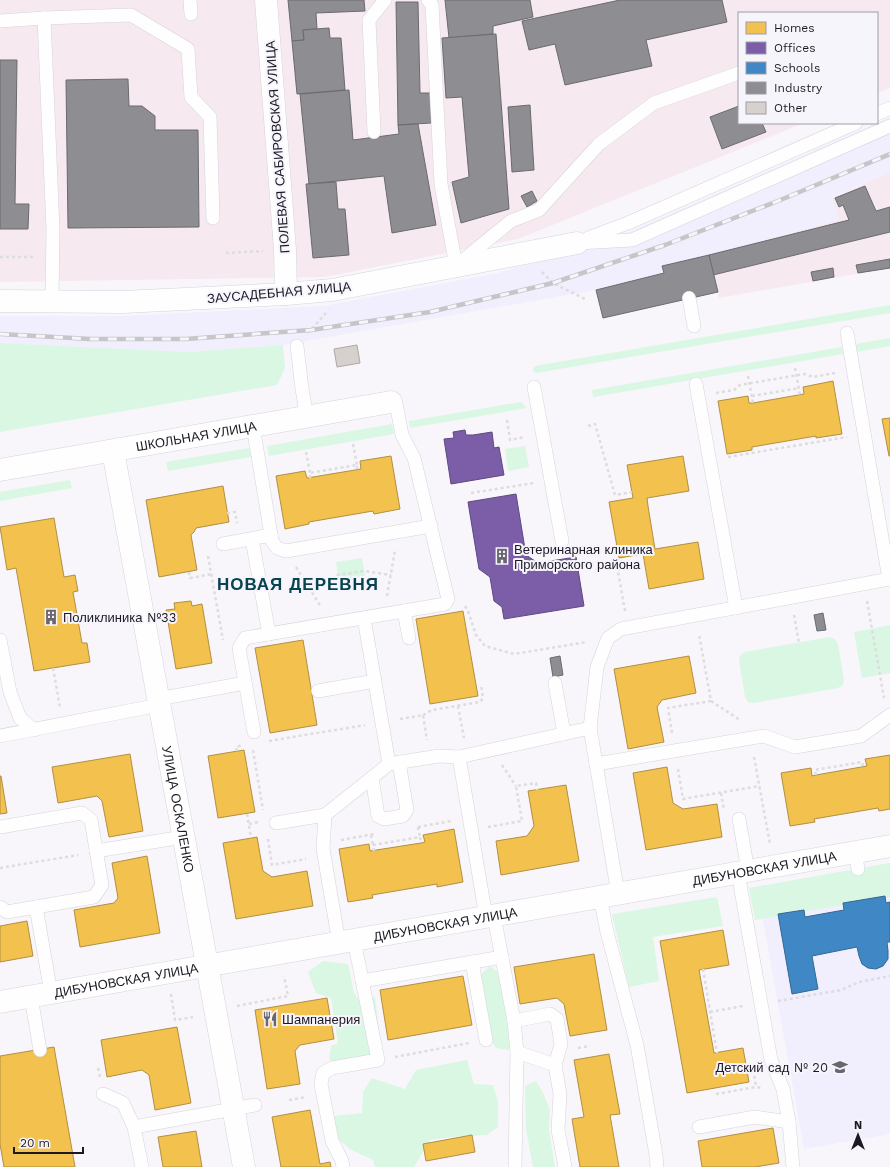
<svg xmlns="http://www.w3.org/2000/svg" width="890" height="1167" font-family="'Work Sans',sans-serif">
  <rect width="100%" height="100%" fill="#f8f6fb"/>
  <g fill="#f7e9f0">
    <polygon points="0,0 890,0 890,88 877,93 877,13 739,13 739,123 804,123 518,239 325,277 0,282"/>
    <polygon points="890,172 890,268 719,298 709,255 839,220 832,198"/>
  </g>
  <g fill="#f1eefd">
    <polygon points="890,117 890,172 832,197 840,220 709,255 662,266 664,273 596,290 283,345 188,352 0,343 0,316 124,316 323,306 498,273 632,231"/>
    <polygon points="890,863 890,1134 804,1149 757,887"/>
  </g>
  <g fill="#d9f7e3">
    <polygon points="890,305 890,313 536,373 533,371 533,368 535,366"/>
    <polygon points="890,338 890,346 857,352 856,344"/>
    <polygon points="0,343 188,352 283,345 285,368 277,385 0,432"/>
    <polygon points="842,347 843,354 593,397 592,390"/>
    <polygon points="521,402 527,408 410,428 409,421"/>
    <polygon points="392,424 394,434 269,456 267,446"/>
    <polygon points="525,446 529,467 508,471 505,449"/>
    <polygon points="249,448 251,457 168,471 166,462"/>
    <polygon points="70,480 72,488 0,501 0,492"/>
    <polygon points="362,558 365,576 339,581 336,562"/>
    <polygon points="890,625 890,673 862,678 854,632"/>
    <polygon points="829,637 835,639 838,644 844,680 843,685 838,688 754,703 748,702 745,697 739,661 740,655 745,652"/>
    <polygon points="890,863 890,897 755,920 749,888"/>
    <polygon points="717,897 723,926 653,937 659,981 629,987 612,914"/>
    <polygon points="323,961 348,964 354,993 362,1005 375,996 380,1040 366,1060 348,1070 329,1059 331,1046 338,1043 331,998 316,993 308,972"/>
    <polygon points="490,966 503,976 512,1031 509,1050 496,1048 486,1031 477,978"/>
    <polygon points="467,1060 474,1084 493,1085 498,1102 498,1127 487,1135 452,1137 430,1140 414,1167 375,1167 373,1160 350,1149 335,1136 334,1116 362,1113 363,1092 372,1078 405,1089 416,1070"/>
    <polygon points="536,1081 543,1093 550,1110 549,1130 555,1167 533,1167 526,1129 525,1086"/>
  </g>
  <g fill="#f2c14e" stroke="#b28f41">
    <polygon points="833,381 842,434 816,438 816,436 752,447 752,450 727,454 718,401 748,396 749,403 753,403 804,394 803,387"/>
    <polygon points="890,418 890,456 889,456 882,419"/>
    <polygon points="391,456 400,509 374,514 373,511 309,522 309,524 285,529 276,476 305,471 307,478 361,469 360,461"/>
    <polygon points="683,456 689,491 647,498 648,506 655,549 698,542 704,579 649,589 643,554 619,558 609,502 633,498 627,465"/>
    <polygon points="223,486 229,522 196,528 194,532 191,535 197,570 159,577 146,500"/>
    <polygon points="54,518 64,577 75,575 78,591 73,592 82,643 87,643 90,662 34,671 16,568 7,570 0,527"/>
    <polygon points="191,601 192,606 202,604 212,663 176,669 166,610 175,609 174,603"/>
    <polygon points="463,611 478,696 430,704 416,619"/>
    <polygon points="303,640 317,725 270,733 255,648"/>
    <polygon points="689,656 696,693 662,700 657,707 664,742 628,749 614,669"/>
    <polygon points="244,750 255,812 218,818 208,756"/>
    <polygon points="130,754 143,831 109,837 102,801 97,796 58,803 52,767"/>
    <polygon points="890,755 890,809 879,811 878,808 814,819 815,822 790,826 781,773 811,768 812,776 816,775 867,766 865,759"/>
    <polygon points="667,767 673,803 683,809 717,804 722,837 646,850 633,773"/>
    <polygon points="0,776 1,776 7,813 0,814"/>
    <polygon points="566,785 579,861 501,875 496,841 527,836 534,826 528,791"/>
    <polygon points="454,829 463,882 437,887 437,884 372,895 373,898 348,902 339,849 369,844 370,851 421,843 425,842 423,835"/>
    <polygon points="257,837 263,871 272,877 307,871 313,906 236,919 223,843"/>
    <polygon points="147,856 160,933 80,947 74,910 114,903 118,898 112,863"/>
    <polygon points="27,921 33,956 0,962 0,926"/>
    <polygon points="723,930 729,965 699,970 714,1053 743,1048 749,1082 687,1093 660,941"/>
    <polygon points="594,954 607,1030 570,1036 564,1004 557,998 520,1004 514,967"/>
    <polygon points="463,976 472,1025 388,1040 380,990"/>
    <polygon points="327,998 334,1039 300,1045 295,1051 300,1084 267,1089 255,1010"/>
    <polygon points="177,1027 191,1103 155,1110 149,1075 142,1070 107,1077 101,1040"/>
    <polygon points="54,1047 75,1167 4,1167 0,1144 0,1056"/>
    <polygon points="609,1054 620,1114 610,1115 619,1167 580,1167 572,1119 584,1117 574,1060"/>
    <polygon points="310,1110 320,1164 330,1162 331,1167 281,1167 272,1117"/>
    <polygon points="773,1128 779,1163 755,1167 702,1167 698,1141"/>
    <polygon points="196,1131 202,1167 163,1167 158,1137"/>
    <polygon points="472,1135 475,1152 426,1161 423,1144"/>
  </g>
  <g fill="#7b5ea7" stroke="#5e4980">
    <polygon points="465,430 466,435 473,435 492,432 494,448 499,447 504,475 451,484 444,439 454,438 453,432"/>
    <polygon points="516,494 526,555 538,563 576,557 584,606 504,619 502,607 494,601 490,577 479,569 468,502"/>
  </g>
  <polygon fill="#3f88c5" stroke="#346795" points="885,896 886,903 890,902 890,942 887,942 888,951 888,959 883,966 876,969 868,968 862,964 859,956 857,947 812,956 818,989 792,994 778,914 804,910 805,917 844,910 843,903"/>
  <g fill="#8d8d92" stroke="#6b6a71">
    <polygon points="288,0 364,0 365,11 316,13 317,29 303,30 304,40 292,41"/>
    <polygon points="445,0 530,0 533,17 493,26 493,34 449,38"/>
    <polygon points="620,0 722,0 727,22 646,40 652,66 565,85 555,44 529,50 522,21"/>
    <polygon points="396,2 418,2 420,93 431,93 431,123 398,125"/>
    <polygon points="329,28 330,38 341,38 345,90 297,94 292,41 304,40 303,30"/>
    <polygon points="496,34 509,209 461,223 452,182 469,177 462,97 446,98 442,38"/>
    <polygon points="0,60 17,60 15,204 29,204 28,229 0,229"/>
    <polygon points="128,79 129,106 142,106 155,116 155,130 198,130 199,227 68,228 66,80"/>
    <polygon points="349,90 353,140 399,134 398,125 418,124 436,225 392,233 384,176 309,184 300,94"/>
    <polygon points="530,105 534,170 512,172 508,107"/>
    <polygon points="739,106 739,123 762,123 766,132 722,149 710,117"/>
    <polygon points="336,182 338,209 345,209 349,255 313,258 306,184"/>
    <polygon points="865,186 876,211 890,207 890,232 713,275 709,255 849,220 843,205 839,207 835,198"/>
    <polygon points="532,191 537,201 527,207 521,196"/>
    <polygon points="709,255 718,292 603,318 596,290 664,273 662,266"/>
    <polygon points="890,259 890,268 858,273 856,265"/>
    <polygon points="833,268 834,277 813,281 811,272"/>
    <polygon points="823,613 826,630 817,631 814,615"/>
    <polygon points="560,656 563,675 553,677 550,658"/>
  </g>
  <polygon fill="#d7d1ce" stroke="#ada8a6" points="357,345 360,363 337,367 334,349"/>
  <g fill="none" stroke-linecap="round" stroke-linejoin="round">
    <defs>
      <g id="lane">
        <polyline points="190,0 191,14"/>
        <polyline points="428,0 432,5 441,184 456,266 511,221 539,210 599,144 654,103 739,73"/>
        <polyline points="44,18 131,15 188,49 191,97 210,117 213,218"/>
        <polyline points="0,21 44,18 53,229 52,302"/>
        <polyline points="877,114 890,108"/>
        <polyline points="374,132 369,20 385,0"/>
        <polyline points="588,238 628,223 856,123"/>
        <polyline points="577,243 632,240 890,126"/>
        <polyline points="689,298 694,326"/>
        <polyline points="847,333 889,579"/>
        <polyline points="297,346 302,389 307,417"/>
        <polyline points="696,384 736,608"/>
        <polyline points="534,387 562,541"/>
        <polyline points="253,426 272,541 277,548 286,551 431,526"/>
        <polyline points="252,539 269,634"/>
        <polyline points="223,544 271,535"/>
        <polyline points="404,611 409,638"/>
        <polyline points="364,618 389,764"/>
        <polyline points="0,640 10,692 20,718 34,730"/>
        <polyline points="555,683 564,734"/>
        <polyline points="318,691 375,681"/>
        <polyline points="158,699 245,683"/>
        <polyline points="254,732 239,648 245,638 445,604 448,599 414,458 402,435 396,403"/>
        <polyline points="0,736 159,705"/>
        <polyline points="459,757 486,917"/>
        <polyline points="596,764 764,736 795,747 861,736 890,715"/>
        <polyline points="372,778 378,816 384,819 403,816 407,810 399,762"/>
        <polyline points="739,819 748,871"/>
        <polyline points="276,823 325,815"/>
        <polyline points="0,827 82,813 91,820 102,885 94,897 7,912 0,907"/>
        <polyline points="96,851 183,837"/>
        <polyline points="855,852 858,869"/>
        <polyline points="738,873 771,1060 783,1089 789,1122 793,1167"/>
        <polyline points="618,894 590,728 597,667 608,638 621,629 890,579"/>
        <polyline points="600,897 607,932 637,1045 656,1155 657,1167"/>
        <polyline points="36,907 51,993"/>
        <polyline points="494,916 514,1021 517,1052 515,1167"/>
        <polyline points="339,943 323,849 325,815 389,764 439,756 459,757 590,728"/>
        <polyline points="472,962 486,1040"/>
        <polyline points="362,981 502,957"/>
        <polyline points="31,997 40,1050"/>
        <polyline points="514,1021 550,1014 557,1019 561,1044 555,1065 560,1094 558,1130 565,1167"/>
        <polyline points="517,1052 555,1065"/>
        <polyline points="103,1094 123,1103 134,1127 142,1167"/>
        <polyline points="134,1127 255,1105"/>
        <polyline points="699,1127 755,1117 789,1122"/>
        <polyline points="343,1167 342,1161 332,1141 321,1084 323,1073 332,1068 378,1060 354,940"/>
      </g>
      <g id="street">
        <polyline points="286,294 332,290 577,243"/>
        <path id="s1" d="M113,451L244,1167"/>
        <path id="s2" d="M0,1002L890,846"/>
      </g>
      <g id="secondary">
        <polyline points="0,301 123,302 286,294 285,250 266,0"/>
        <path id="s3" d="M0,470L391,402"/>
      </g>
    </defs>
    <use href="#lane" stroke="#d5d3db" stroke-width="14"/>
    <use href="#street" stroke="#d5d3db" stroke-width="23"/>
    <use href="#secondary" stroke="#d5d3db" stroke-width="23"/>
    <g stroke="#dddcde" stroke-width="2.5" stroke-dasharray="3 3" stroke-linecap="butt">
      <polyline points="226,253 263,251"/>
      <polyline points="0,257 35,257"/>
      <polyline points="542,272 553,283 587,300"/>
      <polyline points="308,333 326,313"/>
      <polyline points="795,368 800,395"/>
      <polyline points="748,376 753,403"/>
      <polyline points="716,393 734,390 740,385 805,374 813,377 835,373"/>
      <polyline points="752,396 799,388"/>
      <polyline points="507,420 510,440 525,437"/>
      <polyline points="588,426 595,424 615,495 632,492"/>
      <polyline points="353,444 357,465"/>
      <polyline points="306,452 310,473"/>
      <polyline points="728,457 847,437"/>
      <polyline points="310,478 310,473 357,465 357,470"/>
      <polyline points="471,493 534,483"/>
      <polyline points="227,513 235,512 237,523"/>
      <polyline points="208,556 223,640"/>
      <polyline points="296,567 321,607"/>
      <polyline points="189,572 190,578 212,574"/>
      <polyline points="311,591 338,575 364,571 391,575"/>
      <polyline points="387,596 395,550"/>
      <polyline points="867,601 884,698"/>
      <polyline points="465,606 468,611 476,635 485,646 514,654 587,642"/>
      <polyline points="625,611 617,566 644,561"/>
      <polyline points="794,615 799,643"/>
      <polyline points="53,668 60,707"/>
      <polyline points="711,701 740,720"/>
      <polyline points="458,706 464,738"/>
      <polyline points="423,715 432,710 480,702 483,698 481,685"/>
      <polyline points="400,719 423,715 427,740"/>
      <polyline points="672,733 668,708 711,701 699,634"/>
      <polyline points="269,741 365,725"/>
      <polyline points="253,750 263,810"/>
      <polyline points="237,751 236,747 243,745"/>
      <polyline points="754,757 770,844"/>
      <polyline points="502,765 516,786"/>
      <polyline points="678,769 683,799 760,786"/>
      <polyline points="816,775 815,770 862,762 863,767"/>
      <polyline points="721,793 724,810"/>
      <polyline points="247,814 251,838"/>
      <polyline points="249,824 258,822"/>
      <polyline points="418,827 451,821"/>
      <polyline points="418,827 420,837"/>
      <polyline points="488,827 522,821 516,786 536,783 537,790"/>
      <polyline points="371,835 373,845"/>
      <polyline points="268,839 272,865 306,859"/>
      <polyline points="341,840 374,834"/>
      <polyline points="374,851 373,845 420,837 421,843"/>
      <polyline points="0,868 78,855"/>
      <polyline points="703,969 717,1053"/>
      <polyline points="171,994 175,1020 193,1017"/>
      <polyline points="778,1001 841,990 859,982 890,976"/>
      <polyline points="237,1006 288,996 284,976"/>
      <polyline points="710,1012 743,1006"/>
      <polyline points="578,1048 590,1046"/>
      <polyline points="395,1057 469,1043"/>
      <polyline points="98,1068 100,1077"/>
      <polyline points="755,1070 754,1073 756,1087"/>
      <polyline points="716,1094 756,1087 763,1088"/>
      <polyline points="289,1100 306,1097"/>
    </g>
    <use href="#lane" stroke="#fefefe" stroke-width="13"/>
    <use href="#street" stroke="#fefefe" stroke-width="22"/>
    <use href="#secondary" stroke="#fefefe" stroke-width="22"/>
    <defs>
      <polyline id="rail" points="0,334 90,339 186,339 311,330 430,312 553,283 665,245 778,201 890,154"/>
    </defs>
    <use href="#rail" stroke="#c6c5c7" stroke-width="4.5"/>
    <use href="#rail" stroke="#f7f5fc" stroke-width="3" stroke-dasharray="9" stroke-linecap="butt"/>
  </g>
  <defs>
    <symbol id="building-bare" viewBox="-9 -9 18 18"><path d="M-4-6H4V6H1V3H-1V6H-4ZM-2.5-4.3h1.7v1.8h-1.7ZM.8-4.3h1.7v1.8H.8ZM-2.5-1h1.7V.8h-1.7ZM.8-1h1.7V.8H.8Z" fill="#69666f" stroke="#f7f5fc" stroke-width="2.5" paint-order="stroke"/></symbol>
    <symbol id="restaurant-bare" viewBox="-9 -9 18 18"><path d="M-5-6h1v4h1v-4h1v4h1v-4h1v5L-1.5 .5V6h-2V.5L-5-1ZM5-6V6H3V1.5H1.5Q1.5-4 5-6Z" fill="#69666f" stroke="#f7f5fc" stroke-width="2.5" paint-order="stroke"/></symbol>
    <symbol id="school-bare" viewBox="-9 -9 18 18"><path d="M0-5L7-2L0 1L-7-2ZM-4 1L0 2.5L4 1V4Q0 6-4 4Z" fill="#69666f" stroke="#f7f5fc" stroke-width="2.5" paint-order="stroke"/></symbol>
  </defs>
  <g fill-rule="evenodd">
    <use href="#building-bare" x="491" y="545" width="22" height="22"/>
    <use href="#building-bare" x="40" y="606" width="22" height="22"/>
    <use href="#restaurant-bare" x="259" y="1008" width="22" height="22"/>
    <use href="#school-bare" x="829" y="1056" width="22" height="22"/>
  </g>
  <g text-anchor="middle" stroke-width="4" stroke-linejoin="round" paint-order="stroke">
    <g font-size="13" fill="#1c1924" stroke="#f7f5fc">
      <text transform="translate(277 147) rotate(-94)" y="5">ПОЛЕВАЯ САБИРОВСКАЯ УЛИЦА</text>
      <text transform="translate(279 292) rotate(-5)" y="5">ЗАУСАДЕБНАЯ УЛИЦА</text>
      <text dy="5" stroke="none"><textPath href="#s3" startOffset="199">ШКОЛЬНАЯ УЛИЦА</textPath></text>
      <text dy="5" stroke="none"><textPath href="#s1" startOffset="364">УЛИЦА ОСКАЛЕНКО</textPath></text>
      <text dy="5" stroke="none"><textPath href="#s2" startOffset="776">ДИБУНОВСКАЯ УЛИЦА</textPath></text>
      <text dy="5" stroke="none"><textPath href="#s2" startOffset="452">ДИБУНОВСКАЯ УЛИЦА</textPath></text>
      <text dy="5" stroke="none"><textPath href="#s2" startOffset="128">ДИБУНОВСКАЯ УЛИЦА</textPath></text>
    </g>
    <g font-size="13" fill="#1c1924" stroke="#f7f5fc" text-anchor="start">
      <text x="514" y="554">Ветеринарная клиника<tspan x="514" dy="15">Приморского района</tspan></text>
      <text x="63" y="622">Поликлиника №33</text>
      <text x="282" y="1024">Шампанерия</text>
      <text x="828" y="1072" text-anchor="end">Детский сад № 20</text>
    </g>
    <g font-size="17" font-weight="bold" letter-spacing="1" fill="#074450" stroke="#f7f5fc">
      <text x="298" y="590">НОВАЯ ДЕРЕВНЯ</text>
    </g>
  </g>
  <rect x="738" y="12" width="140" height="112" fill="#f7f5fc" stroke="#9f9da6"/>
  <rect x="746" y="22" width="20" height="12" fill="#f2c14e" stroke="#9f9da6"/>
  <text x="774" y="32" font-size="12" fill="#1c1924">Homes</text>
  <rect x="746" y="42" width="20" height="12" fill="#7b5ea7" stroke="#9f9da6"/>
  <text x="774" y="52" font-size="12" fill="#1c1924">Offices</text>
  <rect x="746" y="62" width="20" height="12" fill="#3f88c5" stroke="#9f9da6"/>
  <text x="774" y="72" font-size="12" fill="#1c1924">Schools</text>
  <rect x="746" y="82" width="20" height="12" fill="#8d8d92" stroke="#9f9da6"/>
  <text x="774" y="92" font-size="12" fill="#1c1924">Industry</text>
  <rect x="746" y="102" width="20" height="12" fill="#d7d1ce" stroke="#9f9da6"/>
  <text x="774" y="112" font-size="12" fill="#1c1924">Other</text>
  <g transform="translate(858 1135)" stroke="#f7f5fc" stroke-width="3" paint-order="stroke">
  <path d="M0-3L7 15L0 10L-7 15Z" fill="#1c1924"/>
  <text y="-6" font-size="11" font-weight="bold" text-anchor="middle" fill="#1c1924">N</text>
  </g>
  <path d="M14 1147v6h69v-6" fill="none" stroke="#1c1924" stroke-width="2"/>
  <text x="20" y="1147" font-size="12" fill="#1c1924" stroke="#f7f5fc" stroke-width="3" paint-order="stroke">20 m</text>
</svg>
